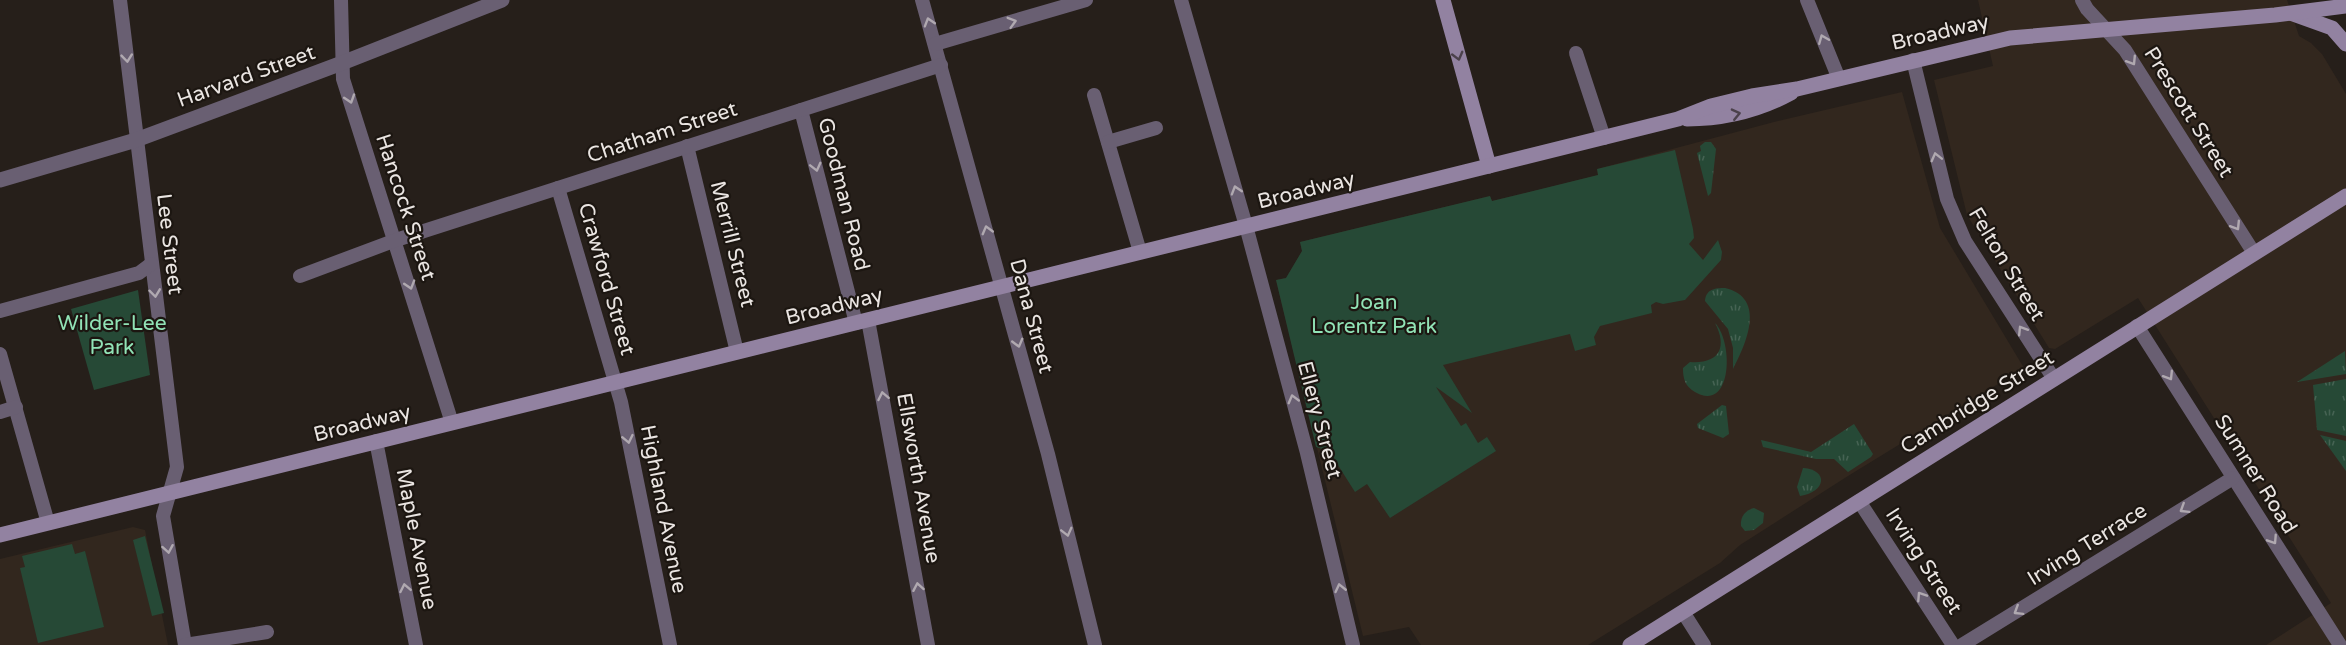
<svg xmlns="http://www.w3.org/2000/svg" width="2346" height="645" font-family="'Varela Round',sans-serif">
  <defs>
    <pattern id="grass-tufts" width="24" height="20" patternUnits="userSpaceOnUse" patternTransform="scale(1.5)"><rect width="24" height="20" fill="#264936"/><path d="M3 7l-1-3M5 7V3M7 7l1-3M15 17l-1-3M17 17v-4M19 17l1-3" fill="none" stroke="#466353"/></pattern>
  </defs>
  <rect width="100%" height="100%" fill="#261f1a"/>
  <g fill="#32271e">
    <polygon points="1978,0 2287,0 2299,36 2311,43 2322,54 2346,94 2346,645 2266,645 2331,603 2138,298 2055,349 2049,348 1967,215 1934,80 1993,66"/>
    <polygon points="1902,92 1940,228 2024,368 1848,476 1740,545 1720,563 1588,645 1421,645 1409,627 1363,636 1276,280 1286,278 1302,251 1300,242 1490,196 1492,201 1538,190 1598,175 1597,169 1774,122"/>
    <polygon points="133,527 145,530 168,645 0,645 0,559"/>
  </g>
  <g fill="url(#grass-tufts)">
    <polygon points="1705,142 1711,142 1716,149 1711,193 1708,196 1697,153 1701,151 1700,146"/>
    <path d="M1725,288C1767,298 1746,344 1733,369V348L1728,329L1705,301C1706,289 1715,288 1725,288Z"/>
    <path d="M1715,323C1734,343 1732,413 1695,392C1685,386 1683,379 1683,368L1690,362C1719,364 1728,348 1715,323Z"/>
    <polygon points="2345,351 2346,374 2297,382"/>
    <polygon points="2346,379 2346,436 2317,430 2313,385"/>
    <polygon points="1722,405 1726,406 1729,434 1723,438 1698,428 1697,424"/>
    <polygon points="1854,424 1873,454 1871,457 1848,472 1834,459 1816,459 1763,447 1761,440 1811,452"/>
    <polygon points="2320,435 2346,441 2346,471"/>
    <path d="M1803,468C1829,470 1826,492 1800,496L1797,487Z"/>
    <path d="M1754,508L1764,513L1763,523L1754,530L1745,531L1741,526C1740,516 1746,510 1754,508Z"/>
  </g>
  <g fill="#264936">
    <polygon points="1675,150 1693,229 1694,238 1689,244 1703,260 1718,240 1722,252 1721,260 1685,300 1663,304 1656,302 1651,305 1652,313 1600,326 1594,337 1596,345 1575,351 1570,334 1443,365 1472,413 1436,387 1461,426 1466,423 1478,443 1487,437 1496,451 1390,518 1367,484 1355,492 1329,451 1316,447 1276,280 1286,278 1302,251 1300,242 1490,196 1492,201 1598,175 1597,169"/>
    <polygon points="138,290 150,375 94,390 71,309"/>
    <polygon points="145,536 164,613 152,616 133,540"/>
    <polygon points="72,544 75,554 85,551 104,627 38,643 20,568 25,567 22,556"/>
  </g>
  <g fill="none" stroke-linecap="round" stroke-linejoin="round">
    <g stroke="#695f72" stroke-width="14">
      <polyline points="120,0 177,467 163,516 185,645"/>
      <polyline points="341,0 343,79 452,423"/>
      <polyline points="922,0 1048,454 1095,645"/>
      <polyline points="1181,0 1246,226 1307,453 1353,645"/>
      <polyline points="1807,0 1839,79"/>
      <polyline points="2082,0 2087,9 2125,50 2254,253"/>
      <polyline points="935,44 1086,0"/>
      <polyline points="1576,53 1604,138"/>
      <polyline points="1913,60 1947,199 1965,241 2054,379"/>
      <polyline points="1094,95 1140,252"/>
      <polyline points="801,110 856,323"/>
      <polyline points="1108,142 1156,128"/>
      <polyline points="687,146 737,352"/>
      <polyline points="558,188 621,402 670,645"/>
      <polyline points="300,276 396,240 941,65"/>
      <polyline points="0,311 139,273 151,264"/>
      <polyline points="868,320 928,645"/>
      <polyline points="2137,326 2340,645"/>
      <polyline points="0,354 48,523"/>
      <polyline points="0,412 16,407"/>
      <polyline points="376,441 416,645"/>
      <polyline points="1859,501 1953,645"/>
      <polyline points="1683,612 1704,645"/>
      <polyline points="185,645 267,632"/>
      <polyline points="1962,645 2233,478"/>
    </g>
    <polyline stroke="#695f72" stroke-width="15" points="0,180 136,140 342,63 502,0"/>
    <g stroke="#9282a1" stroke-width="15">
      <polyline points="1443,0 1489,166"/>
      <polyline points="2293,14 2332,28 2346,44"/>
      <path d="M1687,119C1724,119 1758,111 1791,93"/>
      <polyline points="0,535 1678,119 1711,106 1752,96 1797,89 2010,38 2275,15 2346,6"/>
      <polyline points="1630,645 2346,196"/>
    </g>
  </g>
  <defs><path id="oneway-chevron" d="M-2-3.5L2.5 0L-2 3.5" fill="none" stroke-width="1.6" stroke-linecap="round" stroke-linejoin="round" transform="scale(1.5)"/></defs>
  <g stroke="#b0a9b0">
    <use href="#oneway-chevron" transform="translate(929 22) rotate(-107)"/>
    <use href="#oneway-chevron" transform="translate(1012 22) rotate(-16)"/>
    <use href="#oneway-chevron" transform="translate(1823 39) rotate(-112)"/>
    <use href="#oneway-chevron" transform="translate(127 58) rotate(84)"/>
    <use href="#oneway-chevron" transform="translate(2132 61) rotate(58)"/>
    <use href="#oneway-chevron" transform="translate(350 99) rotate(72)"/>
    <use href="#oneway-chevron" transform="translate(1936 157) rotate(-104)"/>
    <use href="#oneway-chevron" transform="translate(816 167) rotate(76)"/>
    <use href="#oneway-chevron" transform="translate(1236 190) rotate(-107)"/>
    <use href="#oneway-chevron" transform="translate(2236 226) rotate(58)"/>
    <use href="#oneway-chevron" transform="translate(987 230) rotate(-105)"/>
    <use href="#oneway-chevron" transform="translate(410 285) rotate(73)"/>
    <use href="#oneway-chevron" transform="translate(155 293) rotate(83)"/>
    <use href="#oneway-chevron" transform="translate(2022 330) rotate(-122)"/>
    <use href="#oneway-chevron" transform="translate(1018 343) rotate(75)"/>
    <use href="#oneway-chevron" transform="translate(2169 376) rotate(58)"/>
    <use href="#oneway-chevron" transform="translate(883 396) rotate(-101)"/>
    <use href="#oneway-chevron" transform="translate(1293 399) rotate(-105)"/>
    <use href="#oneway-chevron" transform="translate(628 439) rotate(78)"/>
    <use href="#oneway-chevron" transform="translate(2184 509) rotate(148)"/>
    <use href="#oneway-chevron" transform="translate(1067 532) rotate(76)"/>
    <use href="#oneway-chevron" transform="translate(2273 540) rotate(57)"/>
    <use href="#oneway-chevron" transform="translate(168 549) rotate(80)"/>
    <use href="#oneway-chevron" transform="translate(918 587) rotate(-100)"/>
    <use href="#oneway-chevron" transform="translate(405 588) rotate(-101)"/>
    <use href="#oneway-chevron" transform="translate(1340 588) rotate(-103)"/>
    <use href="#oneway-chevron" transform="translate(1921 596) rotate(-123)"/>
    <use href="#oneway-chevron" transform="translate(2018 611) rotate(148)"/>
  </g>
  <g stroke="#4b414b">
    <use href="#oneway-chevron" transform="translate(1458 56) rotate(75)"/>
    <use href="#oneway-chevron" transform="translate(1736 114) rotate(-13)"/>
  </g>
  <g text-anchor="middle" stroke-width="4.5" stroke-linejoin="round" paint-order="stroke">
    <g font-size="21" fill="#eae5e2" stroke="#1c1611">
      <text transform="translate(1940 32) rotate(-13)" y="7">Broadway</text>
      <text transform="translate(246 76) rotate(-20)" y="7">Harvard Street</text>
      <text transform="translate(2189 112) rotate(58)" y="7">Prescott Street</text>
      <text transform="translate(662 132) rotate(-18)" y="7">Chatham Street</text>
      <text transform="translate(1306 190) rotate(-14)" y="7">Broadway</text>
      <text transform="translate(844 194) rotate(76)" y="7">Goodman Road</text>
      <text transform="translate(406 207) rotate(72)" y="7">Hancock Street</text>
      <text transform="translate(170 244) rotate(83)" y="7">Lee Street</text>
      <text transform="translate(733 244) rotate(76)" y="7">Merrill Street</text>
      <text transform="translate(2007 264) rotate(59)" y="7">Felton Street</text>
      <text transform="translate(607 279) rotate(74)" y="7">Crawford Street</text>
      <text transform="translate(834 306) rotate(-14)" y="7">Broadway</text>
      <text transform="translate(1032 316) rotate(75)" y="7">Dana Street</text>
      <text transform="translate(1977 402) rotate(-32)" y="7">Cambridge Street</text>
      <text transform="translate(1320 420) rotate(75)" y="7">Ellery Street</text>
      <text transform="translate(362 423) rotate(-14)" y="7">Broadway</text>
      <text transform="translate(2256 474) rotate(58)" y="7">Sumner Road</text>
      <text transform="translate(919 478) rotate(80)" y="7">Ellsworth Avenue</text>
      <text transform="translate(664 509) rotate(79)" y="7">Highland Avenue</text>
      <text transform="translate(417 539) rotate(79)" y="7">Maple Avenue</text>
      <text transform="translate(2087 544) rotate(-32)" y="7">Irving Terrace</text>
      <text transform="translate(1924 561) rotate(57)" y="7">Irving Street</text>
    </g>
    <g font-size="21" fill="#91e3b6" stroke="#1c1611">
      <text x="1374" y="309">Joan<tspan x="1374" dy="24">Lorentz Park</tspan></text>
      <text x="112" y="330">Wilder-Lee<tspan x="112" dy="24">Park</tspan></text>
    </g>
  </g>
</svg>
